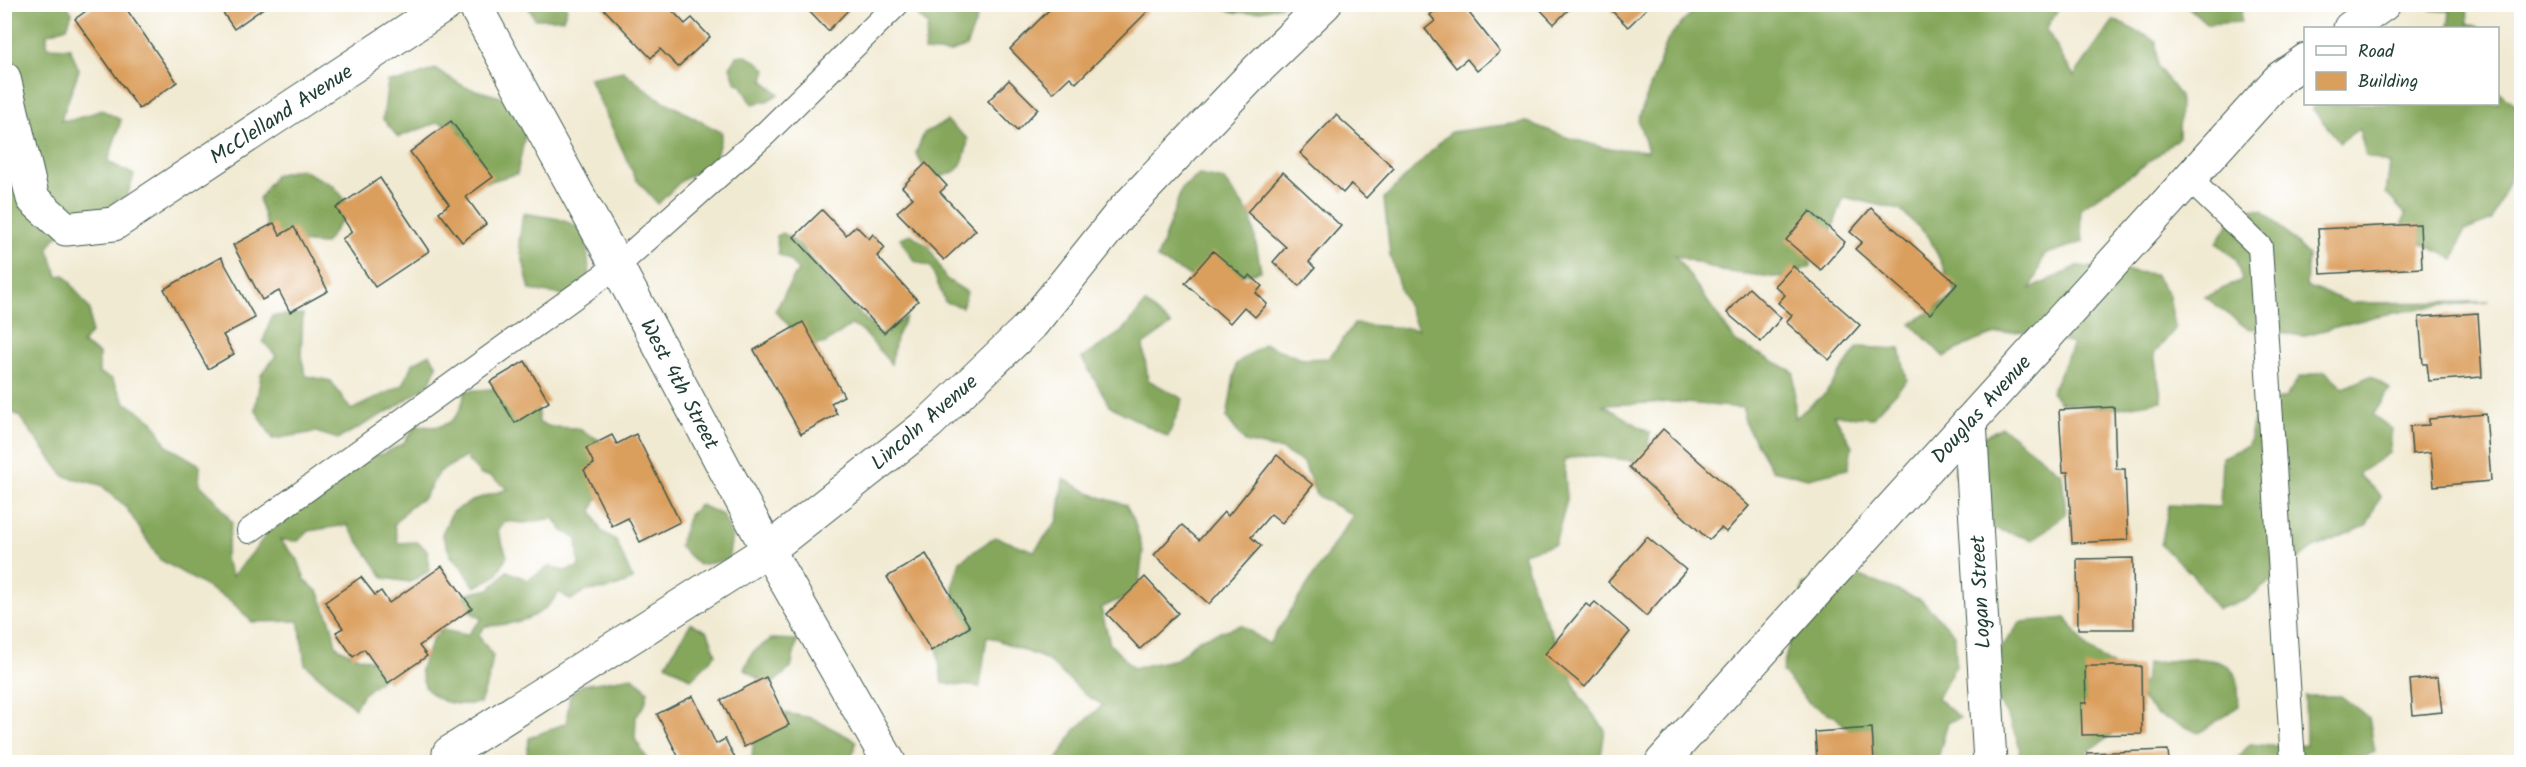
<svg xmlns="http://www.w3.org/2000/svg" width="2526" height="767" font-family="Kalam,sans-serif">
  <rect width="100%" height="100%" fill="#fff"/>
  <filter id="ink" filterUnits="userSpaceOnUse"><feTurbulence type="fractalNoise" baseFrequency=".0167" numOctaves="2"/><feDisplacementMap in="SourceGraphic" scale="12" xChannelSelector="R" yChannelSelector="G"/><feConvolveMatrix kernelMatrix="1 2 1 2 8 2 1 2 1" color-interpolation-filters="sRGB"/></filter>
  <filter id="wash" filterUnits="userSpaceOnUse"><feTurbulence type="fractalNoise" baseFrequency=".008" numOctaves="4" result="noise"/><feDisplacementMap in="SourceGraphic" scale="24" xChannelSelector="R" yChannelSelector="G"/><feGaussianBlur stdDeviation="1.35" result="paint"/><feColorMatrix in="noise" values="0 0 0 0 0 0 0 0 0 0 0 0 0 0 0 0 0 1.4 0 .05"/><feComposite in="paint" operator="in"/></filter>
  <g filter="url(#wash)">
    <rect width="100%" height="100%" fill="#f1ead3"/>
    <g fill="#85a75c" stroke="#527248" stroke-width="1.5">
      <path d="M5,5H67L72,13L67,27L47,34V47L70,48L79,70L61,120H72L102,110L121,120L108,162L134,175L126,199H116L110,214L55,237L48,248L58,276L65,275L90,310L91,333L82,343L99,354V373L112,379L125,402L153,421L167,446L200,465L199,484L217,501L232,523L225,559L232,576C243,564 261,545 268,530L285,523L286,504L363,457L382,454L403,444L416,425C446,431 460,422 465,391L505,388L538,408L539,423L552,427L577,428L612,447L609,475L592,510L601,531L616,540L633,580L609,589L584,591L571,600L559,592C543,619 514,625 485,626L478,635L493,656L489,678L480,703C462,706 439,705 426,688C423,683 422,675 420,670L433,639L443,630L467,635L482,619L464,608L465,594L490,589L507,571L528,580L550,566L563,571L579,567L577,539L562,530L554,518L524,523L505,521L498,531L507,556L496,576L475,587L460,565L451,556L442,534L452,512L476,499L508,489L490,476L481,475L468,461L467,456L439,472L424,498L410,506L394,525L398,543L417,542L427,550L429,571L410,582L384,578L347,525L308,531L298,541L280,540L298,560L305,580L319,593L332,626L336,646L352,655L385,665V676L362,695L355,708L305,664L299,621L252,622L231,601L159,559L126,507L101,485L64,476L19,416L5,408Z"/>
      <polygon points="527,5 564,5 567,8 563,19 535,19"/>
      <polygon points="920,5 973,5 977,19 966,47 948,53 924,51 928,25 918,16"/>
      <path d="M1214,5H1283C1258,13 1238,17 1214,5Z"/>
      <path d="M1692,5H2061L2046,29L2074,76L2114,20L2156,41L2157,66L2180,96L2179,137C2149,165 2113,185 2080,209L2083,242L2044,255L2031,289L2078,266L2154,274L2169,295L2175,329L2154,354L2162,401L2113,409L2060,402L2051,392L2073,344C2059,340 2043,333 2028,332C1997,329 1970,342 1944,357L1911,324L1956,294L1929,237L1900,210L1844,197L1831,232L1800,225L1811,266L1780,278L1721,271L1675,255L1736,342L1794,372L1795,418L1826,393L1858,347L1900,349L1907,380L1872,418L1834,415L1852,446L1848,469L1808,478L1772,470L1744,422V408L1674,402L1603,405L1650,433L1645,462L1582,455L1564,460L1567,500L1555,544L1523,553L1536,597L1580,697L1605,730L1600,762H1056L1074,731L1103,705L1087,696L1046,659L987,636L980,687L942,683L935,633L956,617L953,585L960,561L995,537L1034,551L1058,520L1063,479L1096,496L1126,505L1134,520L1143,551L1138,591L1101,608L1110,644L1133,668L1177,659L1199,639L1241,625L1269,644L1353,515L1316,495L1304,463L1282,450L1245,442L1227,418L1236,364L1265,344L1302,359L1329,358L1354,324L1418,329L1401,292L1390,255L1384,198L1451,132L1527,122L1569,138L1605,148L1648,151L1638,120L1668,39L1693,11Z"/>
      <polygon points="2186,5 2242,5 2241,22 2207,24"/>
      <polygon points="2430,5 2467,5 2468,23 2480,28 2448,28 2450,11 2431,10"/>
      <polygon points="744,55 758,62 766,70 763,80 779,94 767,101 752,104 741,84 736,83 730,67 737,56"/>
      <polygon points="435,69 465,87 508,99 526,131 517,174 480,184 462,168 461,133 439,122 398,137 383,119 388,81 402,81"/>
      <polygon points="623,71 653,95 722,133 715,161 681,181 658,204 636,179 589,78"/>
      <polygon points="2498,91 2521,110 2522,149 2492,220 2464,231 2454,259 2400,233 2405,214 2386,193 2390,164 2366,156 2359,129 2340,142 2313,110 2313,104 2498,104"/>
      <path d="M947,121L968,139C964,167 959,176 929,178L916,153L924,133Z"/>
      <polygon points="300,169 333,185 351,207 325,244 271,241 259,199 275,175"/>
      <polygon points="1199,175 1224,180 1251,216 1261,271 1206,284 1157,259 1182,188"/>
      <polygon points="2238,208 2263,210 2308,255 2306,286 2352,303 2489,302 2434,306 2377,316 2302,336 2247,328 2205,297 2242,280 2236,259 2217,243"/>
      <polygon points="523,213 559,219 585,229 592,299 530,290 519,243"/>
      <path d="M783,233L800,245L822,275L880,334L906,317L896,338L891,364L863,331L851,325L826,343L813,346C793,335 790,325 775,311C783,298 788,284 798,271L790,260L778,254L777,236Z"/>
      <polygon points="911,234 929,247 946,279 967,292 962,307 945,302 931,267 914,261 900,238"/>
      <polygon points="1145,303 1171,325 1143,345 1148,380 1183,399 1168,437 1110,406 1082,358 1123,331"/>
      <polygon points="303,314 301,356 306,376 331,381 351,410 403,385 412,364 430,354 437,366 429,384 394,408 338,439 316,432 273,439 255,409 261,375 276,356 263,341 272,316"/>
      <polygon points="2325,371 2344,388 2370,376 2390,389 2373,415 2392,429 2389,453 2358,474 2381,496 2366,526 2313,548 2246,600 2217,609 2193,575 2161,545 2169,505 2220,507 2222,457 2248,446 2257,406 2286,397 2299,377"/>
      <polygon points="2002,427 2062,474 2066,514 2033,540 1990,527 1955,474 1957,452"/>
      <polygon points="700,505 723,515 732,537 728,560 699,565 679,546 689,515"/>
      <polygon points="1860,576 1921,600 1955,634 1956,665 1937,698 1960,718 1948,722 1937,762 1874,762 1875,753 1834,716 1809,703 1782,672 1803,585"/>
      <path d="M2066,618L2087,648L2114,667L2116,684L2144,683L2146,664C2170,661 2224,649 2236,677C2239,685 2238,698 2239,706L2199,733L2156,714L2135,690L2113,734L2086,753L2098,762H2017L2020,748L2011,723L1995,695L1997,653L2021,622Z"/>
      <polygon points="691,623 708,632 716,654 691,679 666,664"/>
      <polygon points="771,639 797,640 791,668 769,686 744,669 753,652"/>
      <polygon points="633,677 648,691 645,704 636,717 635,739 649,762 526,762 529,738 566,723 570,695 582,685"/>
      <polygon points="2305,696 2341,696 2369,718 2375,752 2350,762 2201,762 2204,760 2235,761 2250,744 2270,746 2306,745"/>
      <polygon points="767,710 812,718 856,741 851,762 752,762 753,744"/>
    </g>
    <g id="blocks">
      <g fill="#db9f5d">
        <polygon points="96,4 123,4 177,82 139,109 75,19"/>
        <polygon points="217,4 269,4 234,29"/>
        <polygon points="604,4 666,4 685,24 692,18 710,37 678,67 660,49 651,58 602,7"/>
        <polygon points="802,4 854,4 828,31"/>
        <polygon points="1055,4 1150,4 1152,7 1076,83 1070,77 1053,93 1010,49"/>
        <polygon points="1442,4 1448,10 1455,4 1462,4 1500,52 1477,71 1467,59 1456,68 1425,29 1435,21 1430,15"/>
        <polygon points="1535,4 1574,4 1554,24"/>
        <polygon points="1609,4 1651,4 1628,27 1607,6"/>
        <polygon points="1009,80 1038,109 1017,131 988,101"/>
        <polygon points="1336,115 1394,168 1366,198 1351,184 1343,193 1300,153"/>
        <polygon points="451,121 493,177 466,197 486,224 462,242 439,212 449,204 410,152"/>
        <polygon points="926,163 947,186 940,192 976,230 944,260 897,212 913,198 902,187"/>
        <polygon points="1283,172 1341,226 1309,262 1315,268 1299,286 1273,262 1286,247 1247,212"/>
        <polygon points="380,178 429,251 375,287 342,239 352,232 336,208"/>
        <polygon points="1871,208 1957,284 1930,314 1855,249 1862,242 1850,232"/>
        <polygon points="822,210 846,235 856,226 869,239 873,234 885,248 877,256 918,301 884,333 794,237"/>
        <polygon points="1810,211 1845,242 1821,270 1786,240"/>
        <polygon points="274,223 280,235 294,227 328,291 290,312 279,291 262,300 233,245"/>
        <polygon points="2420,224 2422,268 2321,274 2318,229"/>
        <polygon points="1213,251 1246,279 1250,275 1262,286 1256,293 1267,304 1255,317 1244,307 1230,323 1185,283"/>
        <polygon points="221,257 255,318 223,335 234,354 208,369 164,289"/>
        <polygon points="1793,266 1860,325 1829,360 1786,322 1792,315 1778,303 1785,295 1775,286"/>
        <polygon points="1749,288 1781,318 1761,342 1727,313"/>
        <polygon points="2478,313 2482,377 2429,381 2427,364 2423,364 2419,317"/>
        <polygon points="803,322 844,396 831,403 837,414 801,434 754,350"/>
        <polygon points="525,361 549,402 515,423 490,382"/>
        <polygon points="2114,407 2116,469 2125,469 2128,540 2072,543 2068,472 2063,472 2059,410"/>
        <polygon points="2486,414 2491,481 2434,486 2431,452 2412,454 2410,426 2429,425 2429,419"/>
        <polygon points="1663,429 1749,506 1726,532 1721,528 1709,540 1629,467"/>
        <polygon points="636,434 680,522 640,542 628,518 612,526 584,470 594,464 586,448 612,435 617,444"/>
        <polygon points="1277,455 1313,485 1282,523 1271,514 1251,537 1261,546 1209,604 1154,555 1182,525 1199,540 1224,512 1228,516"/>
        <polygon points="1647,537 1686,570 1646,616 1608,582"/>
        <polygon points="926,554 970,627 931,651 887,577"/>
        <polygon points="2133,558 2134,629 2078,629 2077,559"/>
        <polygon points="442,566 472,608 419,646 427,656 388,683 364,649 353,657 336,632 343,628 325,602 361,577 375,595 381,591 389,603"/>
        <polygon points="1145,577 1178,613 1140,649 1107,614"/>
        <polygon points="1595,602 1630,632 1585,687 1545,654 1586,604 1590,607"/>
        <polygon points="2085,666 2141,666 2142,734 2082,735 2081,703 2086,703"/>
        <polygon points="766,677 789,725 744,747 721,700"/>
        <polygon points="2438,677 2442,712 2413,715 2410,680"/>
        <polygon points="693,696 716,744 725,739 737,762 681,762 657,714"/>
        <polygon points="1872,728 1874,762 1817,762 1815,732"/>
        <polygon points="2168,750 2169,762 2087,762 2087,753"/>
      </g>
    </g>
  </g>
  <g filter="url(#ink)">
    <use href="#blocks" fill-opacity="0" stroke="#3e574c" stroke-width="1.5"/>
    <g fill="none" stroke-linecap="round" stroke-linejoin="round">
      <defs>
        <g id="lane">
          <polyline points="2189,179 2260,247 2293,762"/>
          <polyline points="249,531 617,266 766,133 897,4"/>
        </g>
        <g id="street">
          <polyline points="2350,28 2384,4"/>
          <polyline points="4,78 33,199 66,229 114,224 447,4"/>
          <polyline points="1970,421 1990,762"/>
          <polyline points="449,753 768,550 929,423 1032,324 1121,213 1257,70 1325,4"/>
          <polyline points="1662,762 2280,78 2306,60"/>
        </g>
        <polyline id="primary" points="474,4 617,266 768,550 889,762"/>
      </defs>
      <use href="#lane" stroke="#3e574c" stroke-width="26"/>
      <use href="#street" stroke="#3e574c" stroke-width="35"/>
      <use href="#primary" stroke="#3e574c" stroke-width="35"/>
      <use href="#lane" stroke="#fff" stroke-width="24"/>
      <use href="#street" stroke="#fff" stroke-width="33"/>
      <use href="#primary" stroke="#fff" stroke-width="33"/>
    </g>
  </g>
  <g text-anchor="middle" stroke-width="6" stroke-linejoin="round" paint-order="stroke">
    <g font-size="21" fill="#1f3d34" stroke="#fff">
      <text transform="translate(281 114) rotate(-33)" y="7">McClelland Avenue</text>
      <text transform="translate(680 384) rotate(62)" y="7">West 4th Street</text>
      <text transform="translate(1981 409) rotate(-48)" y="7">Douglas Avenue</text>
      <text transform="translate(924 422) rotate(-41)" y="7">Lincoln Avenue</text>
      <text transform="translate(1980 592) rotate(-93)" y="7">Logan Street</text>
    </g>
  </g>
  <rect width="2526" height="767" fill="none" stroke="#fff" stroke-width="24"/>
  <rect x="2304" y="27" width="195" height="78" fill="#ffffff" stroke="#a5b1ae" stroke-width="1.5"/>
  <rect x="2316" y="46" width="30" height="9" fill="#ffffff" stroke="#a5b1ae" stroke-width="1.5"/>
  <text x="2358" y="57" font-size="18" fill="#1f3d34">Road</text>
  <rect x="2316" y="72" width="30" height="18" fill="#db9f5d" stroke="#a5b1ae" stroke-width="1.5"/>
  <text x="2358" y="87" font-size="18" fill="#1f3d34">Building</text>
</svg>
